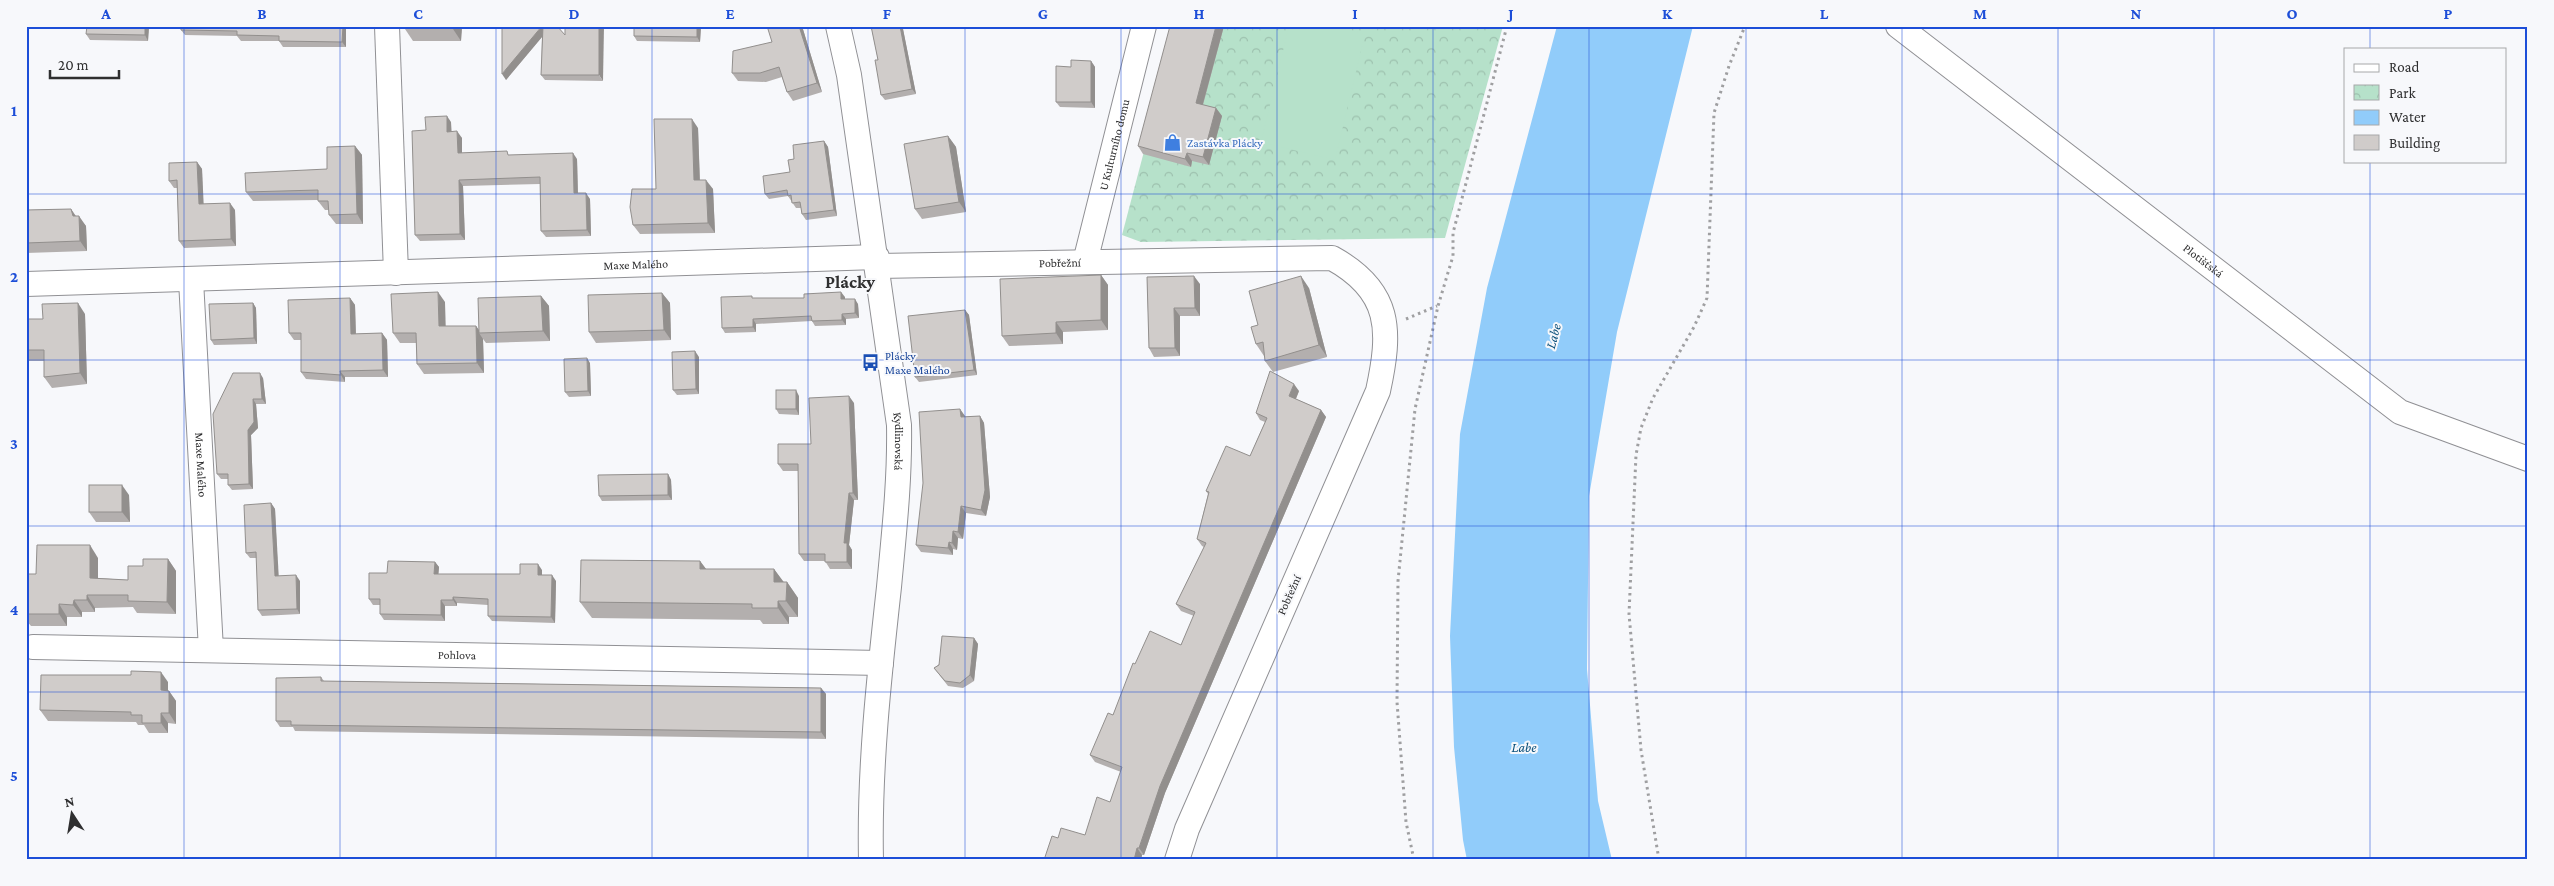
<svg xmlns="http://www.w3.org/2000/svg" width="2554" height="886" font-family="'Crimson Pro',serif">
  <defs>
    <pattern id="park-crowns" width="20" height="18" patternUnits="userSpaceOnUse" patternTransform="scale(1.25)"><rect width="20" height="18" fill="#b6e1ca"/><path d="M2 6a3 3 0 1 1 6 0M12 15a3 3 0 1 1 6 0" fill="none" stroke="#9dc1ae"/></pattern>
  </defs>
  <rect width="100%" height="100%" fill="#f7f8fb"/>
  <polygon fill="url(#park-crowns)" points="1177,26 1503,26 1445,238 1141,242 1122,235"/>
  <polygon fill="#b6e1ca" points="1289,26 1335,26 1365,34 1335,160 1261,142"/>
  <polygon fill="#91ccfa" points="1557,26 1693,26 1617,332 1589,496 1587,669 1598,801 1612,860 1467,860 1463,840 1454,747 1450,636 1460,434 1487,288"/>
  <g fill="none" stroke-linecap="round" stroke-linejoin="round">
    <defs>
      <g id="minor">
        <polyline points="387,26 396,273"/>
        <path id="s1" d="M838,26L849,75L899,425C900,480 894,533 889,587C879,677 869,769 871,860"/>
        <path id="s2" d="M1898,26L2400,412L2528,459"/>
        <path id="s3" d="M1085,262L1144,26"/>
        <path id="s4" d="M878,266L1332,258C1392,291 1391,331 1378,391L1187,829L1177,860"/>
        <path id="s5" d="M191,280L211,650"/>
        <path id="s6" d="M26,284L877,257"/>
        <path id="s7" d="M33,647L881,663"/>
      </g>
    </defs>
    <use href="#minor" stroke="#909094" stroke-width="26"/>
    <g stroke="#9f9fa1" stroke-width="3" stroke-dasharray="2.5 4" stroke-linecap="butt">
      <polyline points="1406,319 1437,306"/>
      <polyline points="1414,860 1406,822 1397,702 1398,581 1415,409 1438,306 1453,256 1453,233 1507,26"/>
      <polyline points="1659,860 1641,750 1629,614 1636,455 1641,428 1653,398 1694,327 1707,298 1714,113 1729,66 1745,26"/>
    </g>
    <use href="#minor" stroke="#fff" stroke-width="24"/>
  </g>
  <g fill="#b3afae">
    <polygon points="149,26 148,41 90,40 86,34"/>
    <polygon points="181,26 346,26 346,47 283,47 279,41 241,41 237,36 185,35 181,30"/>
    <polygon points="403,26 462,26 461,41 413,41"/>
    <polygon points="502,26 565,35 565,26 603,81 545,80 541,75 542,37 506,80"/>
    <polygon points="701,26 700,42 637,41 634,36"/>
    <polygon points="802,26 822,92 793,101 787,92 782,77 766,82 738,81 732,73 772,42"/>
    <polygon points="871,26 914,26 903,29 916,94 885,100 881,95 878,60"/>
    <polygon points="1077,26 1112,26 1112,27 1078,28"/>
    <polygon points="1224,26 1203,105 1216,108 1222,116 1209,165 1192,161 1191,167 1143,154 1138,146"/>
    <polygon points="1091,61 1095,67 1095,108 1060,107 1056,102 1071,67"/>
    <polygon points="451,122 451,131 462,138 462,153 577,159 578,193 590,199 591,236 546,237 541,231 540,184 463,186 465,240 420,241 415,235 426,130"/>
    <polygon points="698,128 700,180 713,189 715,233 640,234 633,225 656,189"/>
    <polygon points="948,136 956,147 966,212 922,219 915,209"/>
    <polygon points="824,141 828,147 837,216 806,220 802,214 801,208 796,208 788,196 769,199 765,194 790,172 794,159"/>
    <polygon points="355,146 362,155 363,224 336,224 329,215 329,210 325,210 318,201 318,200 253,201 246,192 327,169"/>
    <polygon points="197,162 202,169 203,204 235,210 236,246 184,248 179,241 177,188 174,188 169,181"/>
    <polygon points="71,209 76,216 86,226 87,251 26,253 26,210"/>
    <polygon points="1101,275 1108,285 1108,330 1063,332 1063,344 1009,346 1002,336"/>
    <polygon points="1147,277 1200,284 1200,316 1180,316 1180,356 1154,357 1149,348"/>
    <polygon points="1309,288 1327,357 1273,372 1265,361 1265,355 1264,356 1256,344 1258,325"/>
    <polygon points="662,293 670,303 671,340 596,343 589,332"/>
    <polygon points="541,296 549,306 550,341 486,343 483,339 484,373 424,374 417,364 416,343 400,343 393,333 445,302 445,326 476,326 479,330"/>
    <polygon points="845,297 845,299 858,304 859,318 846,319 846,325 815,326 812,321 756,324 756,332 725,333 722,328 753,298 804,298"/>
    <polygon points="350,298 355,305 356,334 382,333 387,340 388,377 345,377 345,382 306,379 301,372 301,340 294,340 289,333"/>
    <polygon points="253,303 256,308 257,344 214,345 211,340"/>
    <polygon points="965,310 969,315 977,375 919,382 915,377"/>
    <polygon points="85,314 87,384 52,388 44,377 44,361 26,361 26,319 43,319"/>
    <polygon points="699,357 699,394 677,395 673,390"/>
    <polygon points="590,363 591,396 569,397 565,392"/>
    <polygon points="263,378 266,404 256,404 258,428 251,435 253,489 232,490 228,485 228,479 221,479 217,474"/>
    <polygon points="1299,391 1296,399 1321,410 1326,417 1165,793 1144,855 1142,855 1141,860 1044,860 1058,838 1085,835 1110,802 1121,772 1095,762 1090,755 1113,715 1135,664 1181,645 1194,616 1181,611 1176,604 1204,547 1202,546 1197,539 1208,494 1206,491 1250,456 1265,422 1260,420 1256,413"/>
    <polygon points="799,396 799,415 779,414 776,409"/>
    <polygon points="854,403 858,500 854,500 849,545 852,550 852,569 830,569 825,561 804,561 799,554 798,471 783,471 778,464 811,444"/>
    <polygon points="960,409 965,417 980,416 984,423 990,497 986,516 966,513 963,539 958,538 957,550 953,549 953,555 921,552 916,545"/>
    <polygon points="668,474 671,480 672,500 602,501 599,496"/>
    <polygon points="129,495 130,522 96,522 89,512"/>
    <polygon points="271,503 275,509 278,576 300,581 300,614 262,616 258,610 257,558 250,558 246,553"/>
    <polygon points="98,558 98,578 128,580 143,566 168,559 176,571 176,614 137,613 133,607 95,608 95,612 82,612 82,617 67,617 67,626 31,626 26,620 26,574 36,574"/>
    <polygon points="700,561 706,569 774,569 783,582 787,582 798,598 798,617 789,617 789,624 763,624 760,620 592,618 580,602"/>
    <polygon points="435,562 439,567 438,574 520,574 542,570 542,575 556,581 555,623 492,621 488,616 488,605 457,603 457,606 445,606 445,621 384,620 380,614 380,605 373,605 369,599 387,573"/>
    <polygon points="974,638 978,644 974,681 963,688 948,686 934,668"/>
    <polygon points="321,677 324,681 821,688 826,694 826,739 295,731 293,727 280,727 276,721"/>
    <polygon points="168,682 168,691 169,691 176,701 176,724 168,723 168,733 149,733 144,725 138,725 136,722 48,721 40,710"/>
  </g>
  <g fill="#928f8d">
    <polygon points="145,26 149,26 148,41 145,35"/>
    <polygon points="343,26 346,26 346,47 342,42"/>
    <polygon points="451,26 462,26 461,41"/>
    <polygon points="542,26 547,31 506,80 502,74"/>
    <polygon points="599,26 604,26 603,81 599,75"/>
    <polygon points="697,26 701,26 700,42 697,37"/>
    <polygon points="799,26 802,26 822,92 817,83"/>
    <polygon points="900,26 902,26 903,29 916,94 912,89"/>
    <polygon points="1216,26 1224,26 1201,111 1196,103"/>
    <polygon points="1091,61 1095,67 1095,108 1091,102"/>
    <polygon points="1216,108 1222,116 1209,165 1203,157"/>
    <polygon points="447,116 451,122 452,138 447,132"/>
    <polygon points="692,119 698,128 700,189 694,180"/>
    <polygon points="457,131 462,138 462,159 458,153"/>
    <polygon points="948,136 956,147 966,212 959,202"/>
    <polygon points="824,141 828,147 837,216 834,210"/>
    <polygon points="355,146 362,155 363,224 357,214"/>
    <polygon points="573,153 577,159 578,200 574,193"/>
    <polygon points="1187,153 1192,161 1191,167 1185,159"/>
    <polygon points="197,162 202,169 204,211 199,204"/>
    <polygon points="459,180 463,186 465,240 460,234"/>
    <polygon points="706,180 713,189 715,233 708,223"/>
    <polygon points="586,193 590,199 591,236 587,230"/>
    <polygon points="230,203 235,210 236,246 231,239"/>
    <polygon points="71,209 78,220 79,216 86,226 87,251 80,241"/>
    <polygon points="1101,275 1108,285 1108,330 1101,320"/>
    <polygon points="1194,276 1200,284 1200,316 1195,308"/>
    <polygon points="1301,276 1309,288 1327,357 1319,345"/>
    <polygon points="438,292 445,302 446,336 439,326"/>
    <polygon points="841,292 845,297 845,304 841,299"/>
    <polygon points="662,293 670,303 671,340 664,330"/>
    <polygon points="541,296 549,306 550,341 543,331"/>
    <polygon points="350,298 355,305 356,341 351,334"/>
    <polygon points="855,299 858,304 859,318 855,313"/>
    <polygon points="78,303 85,314 87,384 80,373"/>
    <polygon points="253,303 256,308 257,344 254,338"/>
    <polygon points="1174,308 1180,316 1180,356 1175,348"/>
    <polygon points="965,310 969,315 977,375 974,370"/>
    <polygon points="842,314 846,319 846,325 842,320"/>
    <polygon points="753,319 756,324 756,332 753,327"/>
    <polygon points="1056,322 1063,332 1063,344 1056,333"/>
    <polygon points="476,326 481,333 479,333 483,339 484,373 477,363"/>
    <polygon points="382,333 387,340 388,377 383,370"/>
    <polygon points="695,351 699,357 699,394 696,389"/>
    <polygon points="587,358 590,363 591,396 588,391"/>
    <polygon points="340,371 345,377 345,382 341,375"/>
    <polygon points="260,373 263,378 266,404 262,399"/>
    <polygon points="1294,384 1299,391 1294,403 1289,396"/>
    <polygon points="796,390 799,396 799,415 796,409"/>
    <polygon points="849,396 854,403 858,500 853,493"/>
    <polygon points="253,399 256,404 258,428 251,435 253,489 249,484 248,430"/>
    <polygon points="960,409 965,416 966,424 961,417"/>
    <polygon points="1321,410 1326,417 1165,793 1144,855 1139,848 1160,786"/>
    <polygon points="980,416 984,423 990,497 986,516 981,510"/>
    <polygon points="26,426 28,428 29,451 26,447"/>
    <polygon points="668,474 671,480 672,500 668,495"/>
    <polygon points="122,485 129,495 130,522 122,512"/>
    <polygon points="849,493 854,500 849,545 852,550 852,569 847,562 844,543"/>
    <polygon points="271,503 275,509 279,581 275,576"/>
    <polygon points="961,506 966,513 963,539 958,532"/>
    <polygon points="953,531 958,538 957,550 952,543"/>
    <polygon points="949,542 953,549 953,555 948,548"/>
    <polygon points="90,545 98,558 98,590 90,578"/>
    <polygon points="168,559 176,571 176,614 167,602"/>
    <polygon points="700,561 712,577 700,569"/>
    <polygon points="435,562 439,567 438,580 434,574"/>
    <polygon points="538,564 542,570 542,581 538,575"/>
    <polygon points="774,569 786,585 774,582"/>
    <polygon points="296,575 300,581 300,614 297,609"/>
    <polygon points="552,575 556,581 555,623 551,617"/>
    <polygon points="787,582 798,598 798,617 786,601"/>
    <polygon points="87,595 95,608 95,612 87,600"/>
    <polygon points="453,597 457,603 457,606 453,600"/>
    <polygon points="74,600 82,612 82,617 73,605"/>
    <polygon points="441,600 445,606 445,621 441,615"/>
    <polygon points="778,601 789,617 789,624 778,608"/>
    <polygon points="59,604 67,617 67,626 59,614"/>
    <polygon points="974,638 978,644 974,681 970,675"/>
    <polygon points="161,672 168,682 168,701 161,690"/>
    <polygon points="821,688 826,694 826,739 821,732"/>
    <polygon points="169,691 176,701 176,724 169,713"/>
    <polygon points="161,713 168,723 168,733 161,723"/>
    <polygon points="1137,848 1142,855 1141,860 1134,860"/>
  </g>
  <g fill="#d0ccca" stroke="#928f8d">
    <polygon points="87,26 145,26 145,35 86,34"/>
    <polygon points="181,26 343,26 342,42 279,41 279,36 237,35 237,31 181,30"/>
    <polygon points="502,26 542,26 502,74"/>
    <polygon points="543,26 557,26 565,35 565,26 599,26 599,75 541,75"/>
    <polygon points="634,26 697,26 697,37 634,36"/>
    <polygon points="767,26 799,26 817,83 787,92 779,67 760,73 732,73 733,51 772,42"/>
    <polygon points="871,26 900,26 912,89 881,95 875,60 878,60"/>
    <polygon points="1170,26 1216,26 1196,103 1216,108 1203,157 1187,153 1185,159 1138,146"/>
    <polygon points="1071,60 1091,61 1091,102 1056,102 1056,66 1071,67"/>
    <polygon points="447,116 447,132 457,131 458,153 507,151 508,155 573,153 574,193 586,193 587,230 541,231 540,177 459,180 460,234 415,235 412,131 426,130 425,117"/>
    <polygon points="654,119 692,119 694,180 706,180 708,223 633,225 630,207 632,189 656,189"/>
    <polygon points="948,136 959,202 915,209 904,144"/>
    <polygon points="824,141 834,210 802,214 800,202 792,203 791,195 788,196 787,190 765,194 763,176 790,172 788,160 794,159 793,145"/>
    <polygon points="355,146 357,214 329,215 328,201 318,201 318,190 246,192 245,173 327,169 327,147"/>
    <polygon points="197,162 199,204 230,203 231,239 179,241 177,180 169,181 169,163"/>
    <polygon points="71,209 73,216 79,216 80,241 26,243 26,210"/>
    <polygon points="1101,275 1101,320 1056,322 1056,333 1002,336 1000,279"/>
    <polygon points="1194,276 1195,308 1174,308 1175,348 1149,348 1147,277"/>
    <polygon points="1301,276 1319,345 1265,361 1263,342 1256,344 1251,327 1258,325 1249,291"/>
    <polygon points="438,292 439,326 476,326 477,363 417,364 416,333 393,333 391,294"/>
    <polygon points="841,292 841,299 855,299 855,313 842,314 842,320 812,321 811,316 753,319 753,327 722,328 721,297 752,296 752,298 804,298 804,294"/>
    <polygon points="662,293 664,330 589,332 588,295"/>
    <polygon points="541,296 543,331 479,333 478,298"/>
    <polygon points="350,298 351,334 382,333 383,370 340,371 341,375 301,372 301,333 289,333 288,300"/>
    <polygon points="78,303 80,373 44,377 44,350 26,350 26,319 43,319 42,304"/>
    <polygon points="253,303 254,338 211,340 209,304"/>
    <polygon points="965,310 974,370 915,377 908,316"/>
    <polygon points="695,351 696,389 673,390 672,352"/>
    <polygon points="587,358 588,391 565,392 564,359"/>
    <polygon points="1270,371 1294,384 1289,396 1321,410 1160,786 1139,848 1137,848 1134,860 1044,860 1052,836 1058,838 1061,828 1085,835 1097,797 1110,802 1122,767 1090,755 1108,713 1113,715 1133,663 1135,664 1150,631 1181,645 1195,612 1176,604 1206,543 1197,539 1209,492 1206,491 1226,446 1250,456 1267,418 1256,413"/>
    <polygon points="233,373 260,373 262,399 253,399 254,422 248,430 249,484 228,485 228,474 217,474 213,414"/>
    <rect x="776" y="390" width="20" height="19"/>
    <polygon points="849,396 853,493 849,493 844,543 847,543 847,562 825,562 825,554 799,554 798,464 778,464 778,444 811,444 809,398"/>
    <polygon points="960,409 961,417 980,416 985,490 981,510 961,506 958,532 953,531 952,543 949,542 948,548 916,545 923,483 919,412"/>
    <polygon points="668,474 668,495 599,496 598,475"/>
    <rect x="89" y="485" width="33" height="27"/>
    <polygon points="271,503 275,576 296,575 297,609 258,610 256,552 246,553 244,505"/>
    <polygon points="37,545 90,545 90,578 128,580 128,566 143,566 143,559 168,559 167,602 128,601 128,595 87,595 87,600 74,600 73,605 59,604 59,614 26,614 26,574 36,574"/>
    <polygon points="581,560 700,561 700,569 774,569 774,582 787,582 786,601 778,601 778,608 752,608 752,604 580,602"/>
    <polygon points="388,561 435,562 434,574 520,574 520,564 538,564 538,575 552,575 551,617 488,616 488,599 453,597 453,600 441,600 441,615 380,614 380,599 369,599 369,573 387,573"/>
    <polygon points="942,636 974,638 970,675 960,683 945,681 934,668 939,665"/>
    <polygon points="131,671 161,672 161,690 169,691 169,713 161,713 161,723 142,723 142,715 131,715 131,712 40,710 41,675 131,675"/>
    <polygon points="321,677 321,681 821,688 821,732 291,725 291,721 276,721 276,678"/>
  </g>
  <path fill="none" stroke="#1d4ed8" stroke-width="1" stroke-opacity="0.55" d="M184,26V860M340,26V860M496,26V860M652,26V860M808,26V860M965,26V860M1121,26V860M1277,26V860M1433,26V860M1589,26V860M1746,26V860M1902,26V860M2058,26V860M2214,26V860M2370,26V49M2370,161V860M26,194H2528M26,360H2528M26,526H2528M26,692H2528"/>
  <defs>
    <symbol id="shop-bare" viewBox="-9 -9 18 18"><path d="M-5-2.5h2.3a2.7 3.5 0 0 1 5.4 0H5L5.5 6h-11ZM-1.5-2.5h3a1.5 2.3 0 0 0-3 0Z" fill="#3f7fe0" stroke="#f7f8fb" stroke-width="2.5" paint-order="stroke"/></symbol>
    <symbol id="bus-bare" viewBox="-9 -9 18 18"><path d="M-5-6H5V4H4V6H2V4H-2V6H-4V4H-5ZM-3.5-4V0h7V-4ZM-3.5 1.2v1.5H-2V1.2ZM2 1.2v1.5H3.5V1.2Z" fill="#1a4fb4" stroke="#f7f8fb" stroke-width="2.5" paint-order="stroke"/></symbol>
  </defs>
  <g fill-rule="evenodd">
    <use href="#shop-bare" x="1160" y="130" width="25" height="25"/>
    <use href="#bus-bare" x="858" y="350" width="25" height="25"/>
  </g>
  <g text-anchor="middle" stroke-width="4" stroke-linejoin="round" paint-order="stroke">
    <g font-size="12" fill="#366cbe" stroke="#f7f8fb" text-anchor="start">
      <text x="1187" y="147">Zastávka Plácky</text>
    </g>
    <g font-size="12" fill="#2f2f30" stroke="#f7f8fb">
      <text dy="4" stroke="none"><textPath href="#s3" startOffset="121">U Kulturního domu</textPath></text>
      <text dy="4" stroke="none"><textPath href="#s2" startOffset="385">Plotišťská</textPath></text>
      <text dy="4" stroke="none"><textPath href="#s4" startOffset="182">Pobřežní</textPath></text>
      <text dy="4" stroke="none"><textPath href="#s6" startOffset="610">Maxe Malého</textPath></text>
      <text dy="4" stroke="none"><textPath href="#s1" startOffset="420">Kydlinovská</textPath></text>
      <text dy="4" stroke="none"><textPath href="#s5" startOffset="185">Maxe Malého</textPath></text>
      <text transform="translate(1289 595) rotate(-66)" y="4">Pobřežní</text>
      <text dy="4" stroke="none"><textPath href="#s7" startOffset="424">Pohlova</textPath></text>
    </g>
    <g font-size="12" fill="#164399" stroke="#f7f8fb" text-anchor="start">
      <text x="885" y="360">Plácky<tspan x="885" dy="14">Maxe Malého</tspan></text>
    </g>
    <g font-size="14" font-style="italic" fill="#0c517c" stroke="#f7f8fb">
      <text transform="translate(1553 336) rotate(-75)" y="5">Labe</text>
      <text x="1524" y="752">Labe</text>
    </g>
    <g font-size="18" font-weight="bold" fill="#2f2f30" stroke="#f7f8fb">
      <text x="850" y="288">Plácky</text>
    </g>
  </g>
  <rect width="2554" height="886" fill="none" stroke="#f7f8fb" stroke-width="55"/>
  <rect x="2344" y="48" width="162" height="115" fill="#f7f8fb" stroke="#a7a8aa"/>
  <rect x="2354" y="64" width="25" height="8" fill="#ffffff" stroke="#a7a8aa"/>
  <text x="2389" y="72" font-size="15" fill="#2f2f30">Road</text>
  <rect x="2354" y="85" width="25" height="15" fill="url(#park-crowns)" stroke="#a7a8aa"/>
  <text x="2389" y="98" font-size="15" fill="#2f2f30">Park</text>
  <rect x="2354" y="110" width="25" height="15" fill="#91ccfa" stroke="#a7a8aa"/>
  <text x="2389" y="122" font-size="15" fill="#2f2f30">Water</text>
  <rect x="2354" y="135" width="25" height="15" fill="#d0ccca" stroke="#a7a8aa"/>
  <text x="2389" y="148" font-size="15" fill="#2f2f30">Building</text>
  <g transform="translate(72 814) rotate(348)" stroke="#f7f8fb" stroke-width="4" paint-order="stroke">
  <path d="M0-4L9 19L0 12L-9 19Z" fill="#2f2f30"/>
  <text y="-8" font-size="14" font-weight="bold" text-anchor="middle" fill="#2f2f30">N</text>
  </g>
  <path d="M50 70v8h69v-8" fill="none" stroke="#2f2f30" stroke-width="2.5"/>
  <text x="58" y="70" font-size="15" fill="#2f2f30" stroke="#f7f8fb" stroke-width="4" paint-order="stroke">20 m</text>
  <rect x="28" y="28" width="2498" height="830" fill="none" stroke="#1d4ed8" stroke-width="2"/>
  <g font-size="16" text-anchor="middle" font-weight="bold" fill="#1d4ed8">
    <text x="106" y="19">A</text>
    <text x="262" y="19">B</text>
    <text x="418" y="19">C</text>
    <text x="574" y="19">D</text>
    <text x="730" y="19">E</text>
    <text x="887" y="19">F</text>
    <text x="1043" y="19">G</text>
    <text x="1199" y="19">H</text>
    <text x="1355" y="19">I</text>
    <text x="1511" y="19">J</text>
    <text x="1667" y="19">K</text>
    <text x="1824" y="19">L</text>
    <text x="1980" y="19">M</text>
    <text x="2136" y="19">N</text>
    <text x="2292" y="19">O</text>
    <text x="2448" y="19">P</text>
    <text x="14" y="116">1</text>
    <text x="14" y="282">2</text>
    <text x="14" y="449">3</text>
    <text x="14" y="615">4</text>
    <text x="14" y="781">5</text>
  </g>
</svg>
